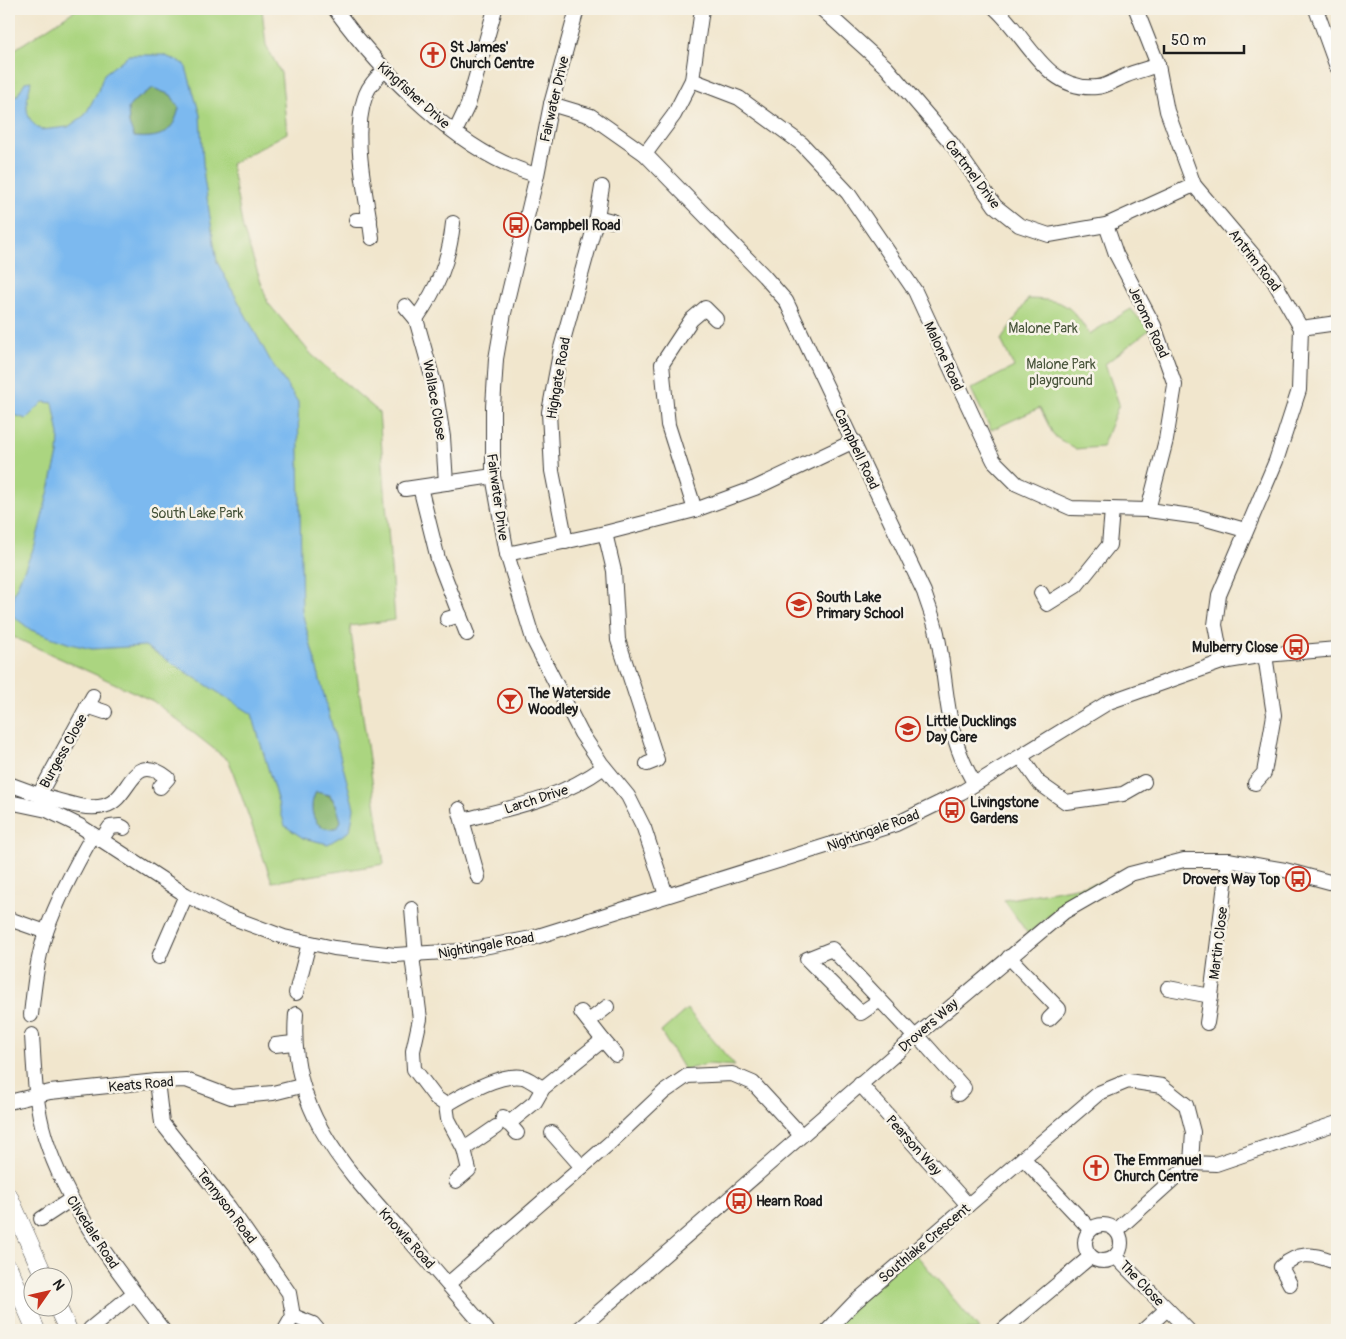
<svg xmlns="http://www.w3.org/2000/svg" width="1346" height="1339" font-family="Pangolin,sans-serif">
  <rect width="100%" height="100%" fill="#f7f3e8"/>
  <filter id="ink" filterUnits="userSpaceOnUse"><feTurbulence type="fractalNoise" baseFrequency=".02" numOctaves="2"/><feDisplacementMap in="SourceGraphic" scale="10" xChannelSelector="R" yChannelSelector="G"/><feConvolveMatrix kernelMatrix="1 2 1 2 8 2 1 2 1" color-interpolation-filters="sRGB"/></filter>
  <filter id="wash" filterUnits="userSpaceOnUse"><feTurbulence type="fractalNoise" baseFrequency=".0096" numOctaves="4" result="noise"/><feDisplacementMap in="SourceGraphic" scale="20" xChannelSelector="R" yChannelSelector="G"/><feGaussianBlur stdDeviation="1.12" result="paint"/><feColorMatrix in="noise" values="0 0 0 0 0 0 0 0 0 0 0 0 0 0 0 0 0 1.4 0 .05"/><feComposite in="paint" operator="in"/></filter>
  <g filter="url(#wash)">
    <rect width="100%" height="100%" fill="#f1e6cd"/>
    <g fill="#abd580" stroke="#64784e">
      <polygon points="77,9 262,9 266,45 281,73 287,133 231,164 243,229 268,303 312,355 379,412 395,620 350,626 384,864 272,882 229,761 153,701 9,635 9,53"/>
      <path d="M1028,299C1065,300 1070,304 1089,334L1131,309L1149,330L1105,364L1119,404L1102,447L1075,449L1054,436L1040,408L991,430L971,389L1014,367L1001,340Z"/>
      <polygon points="1104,882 1059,907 1028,934 1004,900"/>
      <polygon points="687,1009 735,1066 708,1064 684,1070 661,1032"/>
      <polygon points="914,1252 980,1330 828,1330"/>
    </g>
    <g fill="#88b66e" stroke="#526945">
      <path d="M153,88L171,95L179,108C173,135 160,139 134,137L129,124L128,108L135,100Z"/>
      <path d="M316,792C333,793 338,806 341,821L338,827C315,836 306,809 316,792Z"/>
    </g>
    <path fill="#7bb9ef" stroke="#4c6a86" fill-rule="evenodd" d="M129,55H163L185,64L200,115L204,178L217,262L270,360L298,402L302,612L354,808L350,831L328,844L303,838L285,826L252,714L145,646L92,649L70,644L31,630L13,616V595L35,545L58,454L59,435L53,403L43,402L26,419L11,414L9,400V98L17,96L25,82L31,81C27,101 21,117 41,130L68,127L85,115L98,91L104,74ZM153,88L171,95L179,108C173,134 160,139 134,137L129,124L128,108L135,100ZM316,792L330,795L336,804L341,821L338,827C315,836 306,809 316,792Z"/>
  </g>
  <g filter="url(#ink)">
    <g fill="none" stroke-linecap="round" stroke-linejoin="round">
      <defs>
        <g id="minor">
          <path d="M335,9C379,70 462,156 537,175"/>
          <polyline points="577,9 551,104 537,175 504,313 496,359 493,407 493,476 507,554 533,639 581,733 601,763 628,796 644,828 666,895"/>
          <polyline points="822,9 886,67 952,144 995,206 1019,225 1049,235 1106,225 1194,185"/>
          <path d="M996,9C1028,38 1046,92 1097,87C1106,87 1117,79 1125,76C1136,71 1147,69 1158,65"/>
          <polyline points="1136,9 1158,65 1167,111 1194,185 1271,276 1301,328 1299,390 1276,461 1219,595 1215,625 1222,662"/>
          <polyline points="1316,9 1337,67"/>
          <polyline points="692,80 739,98 802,144 848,193 915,291 989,451 994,461 1017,484 1071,508 1148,510 1199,517 1245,530"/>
          <path d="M551,104L591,116L645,154L764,276L786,301L924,592C928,605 934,619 937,633C949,690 943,729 974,783"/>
          <polyline points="455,132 468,105 495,9"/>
          <polyline points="645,154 674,115 692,80 702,9"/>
          <polyline points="597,217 612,221"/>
          <polyline points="356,220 370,220"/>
          <polyline points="1106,225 1116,254 1154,326 1175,385 1166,440 1148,510"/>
          <path d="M372,238C367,195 350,136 366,94C370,84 377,77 385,70"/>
          <polyline points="405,306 416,319 435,387 443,437 446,483"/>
          <path d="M416,319C438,287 449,262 453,223"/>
          <polyline points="1301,328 1337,323"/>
          <polyline points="420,487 438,559 467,634"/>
          <polyline points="405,489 493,476"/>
          <polyline points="695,510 668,425 662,364 691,320 705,308 716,319"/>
          <polyline points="605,533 614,571 618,640 657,760 647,764"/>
          <polyline points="566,542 552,471 549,412 561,348 597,217 602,187"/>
          <polyline points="507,554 605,533 695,510 755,488 854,441"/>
          <polyline points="1041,593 1047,604 1076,586 1109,545 1112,510"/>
          <polyline points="447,619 460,615"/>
          <polyline points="87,706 105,712"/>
          <polyline points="1021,757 1039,783 1066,802 1123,794 1144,782"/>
          <polyline points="1255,783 1264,773 1274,715 1265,655"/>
          <polyline points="9,784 39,795 93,696"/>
          <path d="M39,795C58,800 85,811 104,806C132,799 130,749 168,778L160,787"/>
          <polyline points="9,802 47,810 80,826 186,895 225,915 284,937 334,948 395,955 462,951 532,938 896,824 962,792 1109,702 1222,662 1265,655 1337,649"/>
          <polyline points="459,809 478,877"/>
          <path d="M463,820C514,807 560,799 604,767"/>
          <polyline points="101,840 110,827 120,826 124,828"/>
          <polyline points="412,909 416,956"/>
          <polyline points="9,919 46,932"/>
          <polyline points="412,956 420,1019 413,1051 414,1069 436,1098 446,1105 448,1119 464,1149 469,1170 456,1181"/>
          <polyline points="159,957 186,895"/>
          <polyline points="1009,957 1059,1009 1049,1019"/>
          <polyline points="1168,988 1211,996 1228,860"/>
          <polyline points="296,993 309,943"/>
          <polyline points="880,1000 861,1013 807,959 832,949 915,1037"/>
          <path d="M296,1014C288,1109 343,1166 402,1232C431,1265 459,1297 487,1330"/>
          <path d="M31,1015C34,987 37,959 46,932C58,898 75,866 93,835"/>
          <polyline points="589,1021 607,1007"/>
          <polyline points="1207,1023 1211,996"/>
          <path d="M32,1035C34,1068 35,1104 45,1137C68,1210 117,1270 163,1330"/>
          <polyline points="917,1035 964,1088 958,1094"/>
          <polyline points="603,1040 616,1055"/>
          <polyline points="275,1045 293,1043"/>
          <polyline points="157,1081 162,1123 229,1207 289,1293 293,1316 285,1330"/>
          <polyline points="860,1084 968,1205"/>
          <polyline points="9,1102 50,1092 157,1081 186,1080 231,1097 273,1093 301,1086"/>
          <path d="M446,1105C464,1094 501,1073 523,1077C530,1079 536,1085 543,1088"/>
          <polyline points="503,1117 517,1133"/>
          <polyline points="508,1124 535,1102 543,1088 603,1040 581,1012"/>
          <polyline points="552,1133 582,1167"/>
          <polyline points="464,1149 496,1127"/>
          <polyline points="1023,1158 1090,1229"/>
          <polyline points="41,1219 70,1200"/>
          <circle cx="1103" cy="1243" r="18"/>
          <polyline points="1117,1230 1191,1163 1216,1164 1337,1123"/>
          <polyline points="1116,1257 1188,1330"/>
          <polyline points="448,1284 612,1141 664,1092 687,1076 732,1074 753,1083 801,1135"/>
          <path d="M1290,1284L1281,1267C1298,1252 1311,1253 1332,1261L1337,1258"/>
          <polyline points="293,1316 313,1324 318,1330"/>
          <polyline points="90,1329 134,1293"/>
          <polyline points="578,1330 915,1037 1064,912 1130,874 1184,860 1228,860 1285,870 1337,884"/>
          <polyline points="828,1330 854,1303 1099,1093 1128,1081 1162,1086 1186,1105 1193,1132 1191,1163"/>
          <polyline points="1003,1330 1090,1257"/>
          <polyline points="1144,1330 1167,1309"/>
        </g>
        <g id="major">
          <polyline points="9,1197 44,1276"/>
          <polyline points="9,1269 36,1330"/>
          <polyline points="57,1306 68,1330"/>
        </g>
      </defs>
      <use href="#minor" stroke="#3c3a37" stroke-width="16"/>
      <use href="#major" stroke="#3c3a37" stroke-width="19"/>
      <use href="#minor" stroke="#fff" stroke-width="14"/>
      <use href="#major" stroke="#fff" stroke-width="18"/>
    </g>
  </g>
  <defs>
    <symbol id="church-ring" viewBox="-11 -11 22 22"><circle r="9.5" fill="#f7f3e8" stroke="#c8321e" stroke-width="1.5"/><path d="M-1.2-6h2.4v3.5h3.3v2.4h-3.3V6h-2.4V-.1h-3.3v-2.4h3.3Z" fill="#c8321e"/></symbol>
    <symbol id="bus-ring" viewBox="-11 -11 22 22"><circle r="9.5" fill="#f7f3e8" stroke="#c8321e" stroke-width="1.5"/><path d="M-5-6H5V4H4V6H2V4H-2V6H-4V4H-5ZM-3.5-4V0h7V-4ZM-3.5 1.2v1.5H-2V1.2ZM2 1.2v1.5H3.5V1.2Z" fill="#c8321e"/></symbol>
    <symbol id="school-ring" viewBox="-11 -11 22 22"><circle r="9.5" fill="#f7f3e8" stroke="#c8321e" stroke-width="1.5"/><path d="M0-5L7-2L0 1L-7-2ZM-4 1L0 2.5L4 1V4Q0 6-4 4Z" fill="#c8321e"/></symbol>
    <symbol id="bar-ring" viewBox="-11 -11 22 22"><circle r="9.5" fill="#f7f3e8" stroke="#c8321e" stroke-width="1.5"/><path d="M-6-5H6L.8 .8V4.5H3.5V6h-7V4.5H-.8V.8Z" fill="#c8321e"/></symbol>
  </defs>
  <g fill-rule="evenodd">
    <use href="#church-ring" x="419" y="41" width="28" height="28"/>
    <use href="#bus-ring" x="502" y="211" width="28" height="28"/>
    <use href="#school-ring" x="785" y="591" width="28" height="28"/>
    <use href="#bus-ring" x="1282" y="633" width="28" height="28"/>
    <use href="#bar-ring" x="496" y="687" width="28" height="28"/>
    <use href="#school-ring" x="894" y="715" width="28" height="28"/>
    <use href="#bus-ring" x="938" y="796" width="28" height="28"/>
    <use href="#bus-ring" x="1284" y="865" width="28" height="28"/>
    <use href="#church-ring" x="1082" y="1154" width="28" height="28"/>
    <use href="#bus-ring" x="725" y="1187" width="28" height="28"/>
  </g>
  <g text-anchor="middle" stroke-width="5" stroke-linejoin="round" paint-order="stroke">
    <g font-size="14" font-weight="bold" fill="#1c1c1c" stroke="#f7f3e8" text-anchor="start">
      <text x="450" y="52">St James'<tspan x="450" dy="16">Church Centre</tspan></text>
      <text x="534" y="230">Campbell Road</text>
      <text x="816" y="602">South Lake<tspan x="816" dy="16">Primary School</tspan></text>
      <text x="1278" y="652" text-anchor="end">Mulberry Close</text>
      <text x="528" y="698">The Waterside<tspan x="528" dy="16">Woodley</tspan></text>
      <text x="926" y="726">Little Ducklings<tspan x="926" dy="16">Day Care</tspan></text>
      <text x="970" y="807">Livingstone<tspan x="970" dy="16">Gardens</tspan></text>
      <text x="1280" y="884" text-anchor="end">Drovers Way Top</text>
      <text x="1114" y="1165">The Emmanuel<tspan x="1114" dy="16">Church Centre</tspan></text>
      <text x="756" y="1206">Hearn Road</text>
    </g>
    <g font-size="14" fill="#1c1c1c" stroke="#f7f3e8">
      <text transform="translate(414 95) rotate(42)" y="5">Kingfisher Drive</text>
      <text transform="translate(554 99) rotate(-77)" y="5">Fairwater Drive</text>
      <text transform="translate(973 174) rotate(53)" y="5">Cartmel Drive</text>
      <text transform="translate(1255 260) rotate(52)" y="5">Antrim Road</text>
      <text transform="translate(1149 322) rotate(65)" y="5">Jerome Road</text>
      <text transform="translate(944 356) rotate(65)" y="5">Malone Road</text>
      <text transform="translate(558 378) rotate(-80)" y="5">Highgate Road</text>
      <text transform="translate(435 400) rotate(80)" y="5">Wallace Close</text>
      <text transform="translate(857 449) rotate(65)" y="5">Campbell Road</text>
      <text transform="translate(498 497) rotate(82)" y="5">Fairwater Drive</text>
      <text transform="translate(63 751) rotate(-61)" y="5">Burgess Close</text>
      <text transform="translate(536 799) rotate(-18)" y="5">Larch Drive</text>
      <text transform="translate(873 830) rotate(-20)" y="5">Nightingale Road</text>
      <text transform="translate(1218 943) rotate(-83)" y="5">Martin Close</text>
      <text transform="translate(486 945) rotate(-10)" y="5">Nightingale Road</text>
      <text transform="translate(928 1025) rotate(-41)" y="5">Drovers Way</text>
      <text transform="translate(141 1084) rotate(-5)" y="5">Keats Road</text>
      <text transform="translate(914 1145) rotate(48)" y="5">Pearson Way</text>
      <text transform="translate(227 1206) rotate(53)" y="5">Tennyson Road</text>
      <text transform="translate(93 1232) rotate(57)" y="5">Clivedale Road</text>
      <text transform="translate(407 1238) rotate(48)" y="5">Knowle Road</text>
      <text transform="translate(924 1243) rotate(-40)" y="5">Southlake Crescent</text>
      <text transform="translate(1142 1283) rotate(46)" y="5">The Close</text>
    </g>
    <g font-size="14" fill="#47543a" stroke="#f7f3e8">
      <text x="1043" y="333">Malone Park</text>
      <text x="1061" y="369">Malone Park<tspan x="1061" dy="16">playground</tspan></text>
      <text x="197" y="518">South Lake Park</text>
    </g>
  </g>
  <rect width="1346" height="1339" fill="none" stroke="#f7f3e8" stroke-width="30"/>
  <g transform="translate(48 1292) rotate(56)"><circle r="24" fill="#f7f3e8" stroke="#9f9d96"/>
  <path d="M0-4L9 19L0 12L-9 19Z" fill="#c8321e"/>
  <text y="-8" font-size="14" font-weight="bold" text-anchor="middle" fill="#1c1c1c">N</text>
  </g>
  <path d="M1164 45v8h80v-8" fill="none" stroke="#1c1c1c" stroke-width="2.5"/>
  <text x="1171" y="45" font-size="15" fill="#1c1c1c" stroke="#f7f3e8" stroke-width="4" paint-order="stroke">50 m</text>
</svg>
